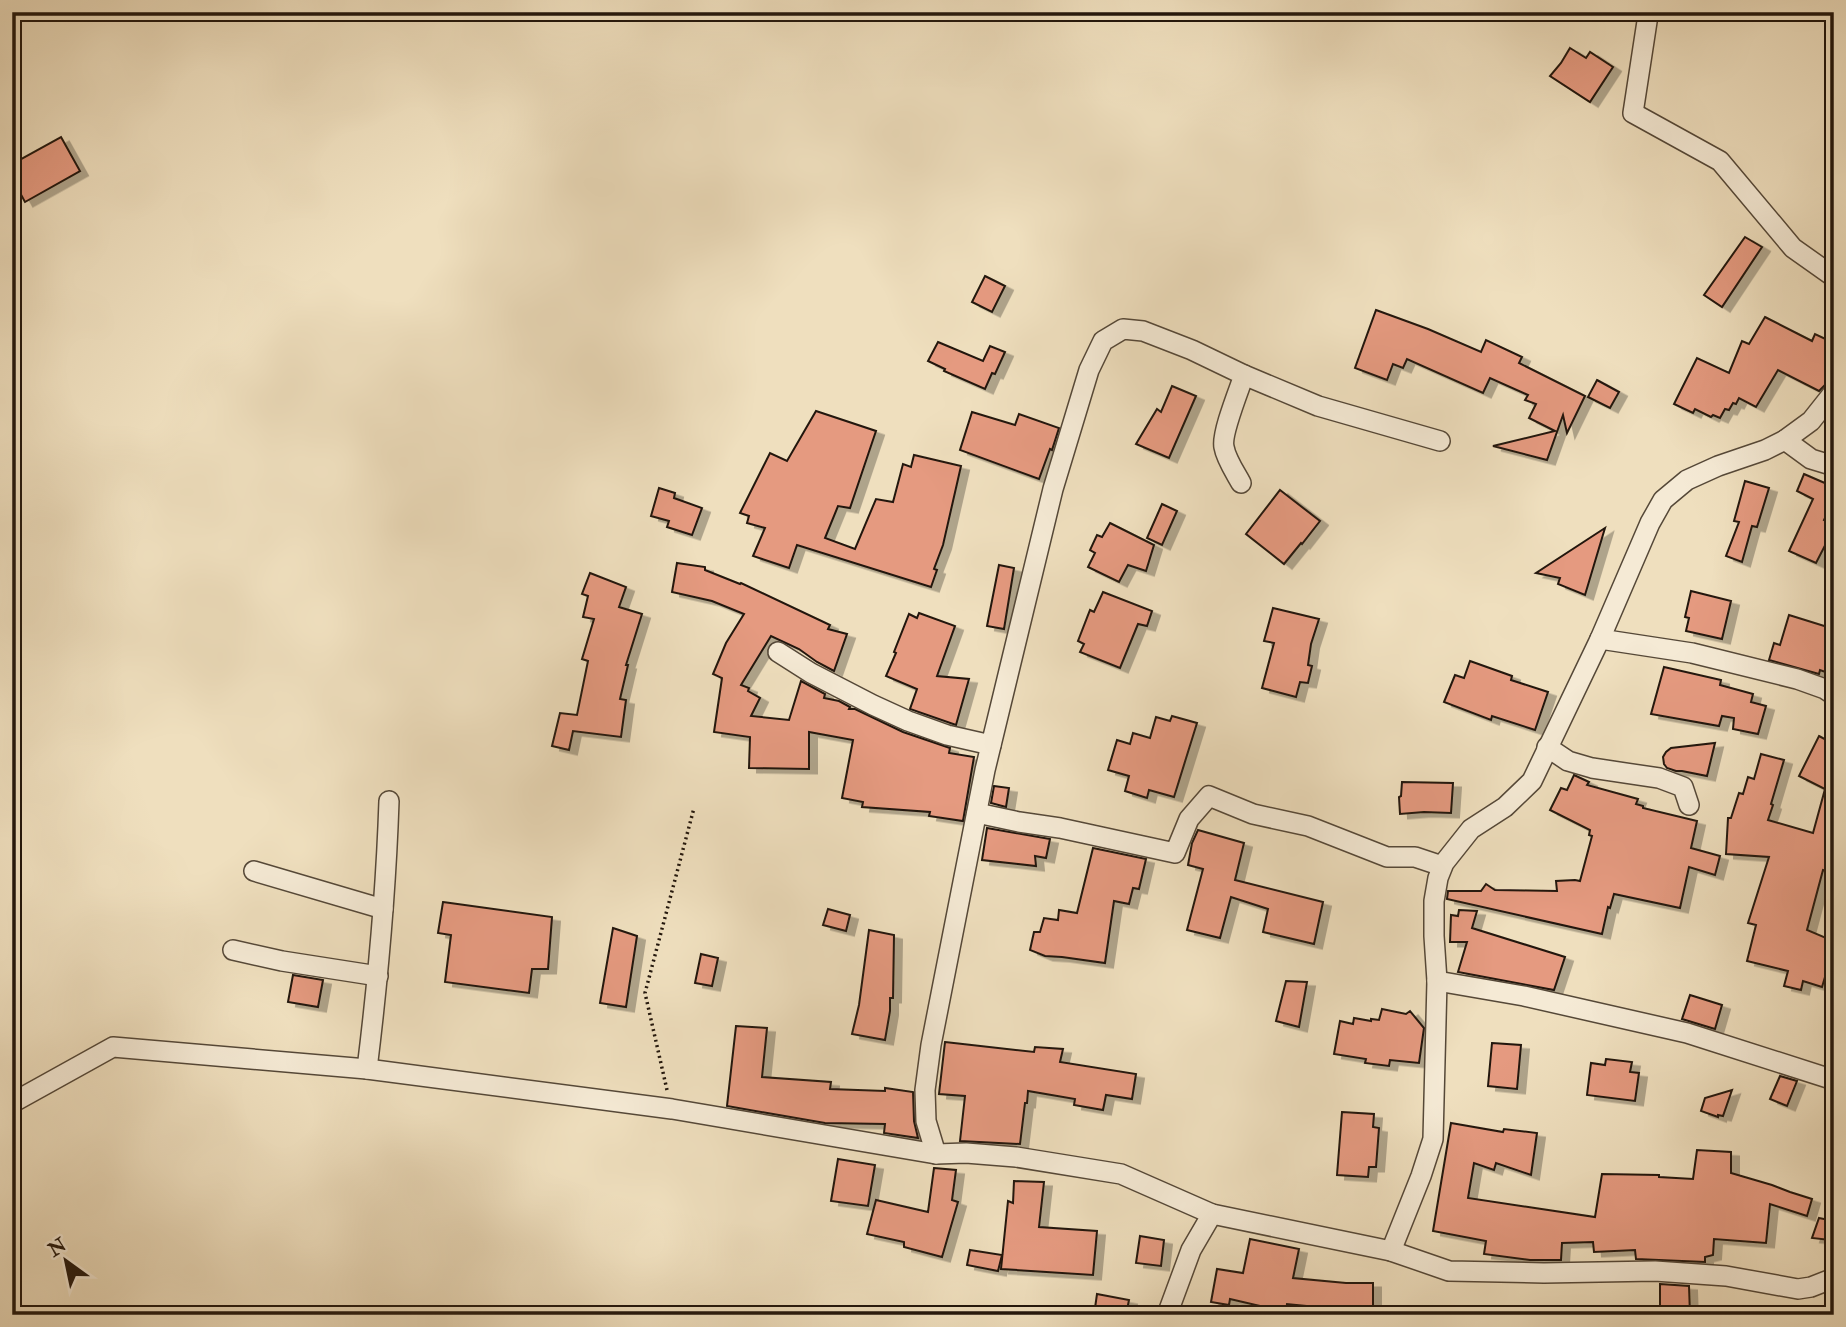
<svg xmlns="http://www.w3.org/2000/svg" width="1846" height="1327" font-family="'IM FELL Double Pica',serif">
  <defs>
    <filter id="shadow"><feDropShadow dx="8" dy="4.5" stdDeviation="0" flood-color="#0004"/></filter>
  </defs>
  <rect width="100%" height="100%" fill="#efdfbe"/>
  <filter id="stains"><feTurbulence type="fractalNoise" baseFrequency=".00286" numOctaves="4"/><feColorMatrix values="0 0 0 0 .2 0 0 0 0 .09 0 0 0 0 .02 0 0 0 .5 -.17"/></filter>
  <radialGradient id="worn" r=".72"><stop offset=".6" stop-color="#630" stop-opacity="0"/><stop offset="1" stop-color="#630" stop-opacity=".3"/></radialGradient>
  <g fill="#e59a80" stroke="#22160c" stroke-width="2" filter="url(#shadow)">
    <polygon points="1570,48 1586,58 1590,52 1613,67 1590,102 1550,76 1561,63"/>
    <polygon points="61,137 80,171 25,202 12,178 12,164"/>
    <polygon points="1745,237 1762,247 1722,307 1704,295"/>
    <polygon points="985,276 1005,286 992,312 972,302"/>
    <polygon points="1376,310 1428,329 1481,352 1486,340 1522,357 1519,363 1585,396 1567,433 1563,415 1547,460 1493,446 1555,431 1529,418 1536,404 1525,400 1528,395 1490,378 1483,393 1407,359 1403,368 1393,364 1387,380 1355,368"/>
    <polygon points="1765,317 1812,341 1815,334 1834,343 1834,380 1829,381 1819,391 1778,370 1756,407 1739,398 1736,404 1733,403 1729,410 1725,409 1720,418 1713,415 1711,417 1695,409 1693,413 1674,404 1697,358 1729,373 1742,341 1749,344"/>
    <polygon points="938,342 983,361 990,346 1005,352 995,374 992,373 985,389 944,371 945,369 928,361"/>
    <polygon points="1597,380 1619,392 1610,408 1588,397"/>
    <polygon points="1172,386 1196,396 1169,458 1136,444 1157,409 1161,412"/>
    <polygon points="816,411 876,431 850,508 838,506 825,538 855,549 876,499 893,502 903,464 911,467 914,455 961,466 943,545 934,569 937,570 931,587 797,545 789,568 753,556 765,528 747,523 749,516 740,513 770,453 787,461"/>
    <polygon points="972,412 1015,425 1019,414 1059,428 1052,450 1050,449 1039,479 960,450"/>
    <polygon points="1804,474 1834,487 1834,499 1824,520 1834,525 1834,528 1816,563 1789,551 1813,499 1797,491"/>
    <polygon points="1745,481 1769,488 1757,527 1752,526 1742,562 1726,556 1739,522 1734,521"/>
    <polygon points="659,488 675,493 674,498 702,508 692,535 667,527 669,521 651,516"/>
    <polygon points="1280,490 1320,521 1302,544 1301,543 1284,564 1246,534"/>
    <polygon points="1162,504 1177,511 1162,545 1147,538"/>
    <polygon points="1110,523 1154,545 1146,571 1128,565 1119,582 1088,567 1095,553 1090,550 1097,535 1102,537"/>
    <polygon points="1605,528 1585,595 1558,584 1560,578 1536,573"/>
    <polygon points="677,563 705,567 705,570 740,584 741,583 830,625 828,629 847,634 834,671 817,662 799,649 771,636 741,685 749,688 748,691 760,698 751,716 789,720 801,681 825,694 824,698 839,701 850,707 849,709 855,709 903,732 950,748 949,753 974,757 963,821 929,816 930,812 862,807 863,802 842,798 853,740 809,732 809,769 749,768 750,737 714,732 722,678 713,674 726,643 744,614 712,601 672,592"/>
    <polygon points="999,565 1014,568 1004,629 987,626"/>
    <polygon points="590,573 626,587 619,607 642,614 626,665 628,665 620,699 626,700 621,737 573,731 569,750 552,746 560,713 577,715 588,661 582,659 594,619 583,617 588,596 582,594"/>
    <polygon points="1691,591 1731,601 1722,639 1686,631 1689,618 1685,617"/>
    <polygon points="1103,592 1152,611 1147,626 1138,624 1120,668 1080,652 1084,644 1078,641 1090,610 1094,612"/>
    <polygon points="1273,608 1319,619 1311,644 1308,665 1312,666 1308,683 1300,682 1296,697 1262,688 1274,643 1264,641"/>
    <polygon points="919,613 955,626 937,676 969,679 956,725 910,709 917,689 886,676 896,653 894,652 909,614 917,618"/>
    <polygon points="1789,615 1834,629 1834,675 1820,670 1819,674 1769,660 1774,643 1780,645"/>
    <polygon points="1470,661 1512,676 1511,680 1548,692 1535,730 1492,716 1491,720 1444,702 1455,675 1464,678"/>
    <polygon points="1664,667 1721,680 1720,685 1753,694 1751,702 1766,706 1758,734 1733,729 1734,718 1722,716 1719,726 1651,714"/>
    <polygon points="1172,716 1197,723 1174,797 1149,790 1147,798 1125,791 1129,776 1108,770 1117,740 1130,744 1133,733 1150,738 1156,717 1170,721"/>
    <polygon points="1819,736 1834,744 1834,873 1823,870 1807,930 1831,940 1830,946 1834,948 1834,980 1825,977 1822,987 1803,981 1801,990 1784,986 1788,971 1747,961 1756,925 1748,923 1769,857 1726,854 1728,818 1731,818 1739,793 1743,794 1748,777 1754,779 1761,754 1784,760 1771,804 1773,805 1768,820 1813,833 1825,789 1799,776"/>
    <polygon points="1715,743 1707,776 1682,771 1676,771 1667,768 1664,764 1663,757 1666,752 1671,748"/>
    <polygon points="1574,775 1589,782 1587,785 1638,799 1636,804 1643,806 1643,808 1697,821 1691,848 1720,856 1715,875 1689,867 1680,908 1614,894 1610,908 1608,907 1602,934 1447,899 1448,891 1481,891 1486,884 1495,890 1557,891 1556,881 1575,880 1580,881 1592,836 1589,835 1590,830 1550,810 1561,788 1567,790"/>
    <polygon points="1402,782 1453,783 1451,813 1424,812 1400,814 1399,797 1401,796"/>
    <polygon points="994,786 1009,788 1006,807 991,803"/>
    <polygon points="987,828 1050,839 1046,858 1035,856 1036,866 982,860"/>
    <polygon points="1198,830 1244,843 1235,880 1323,902 1314,944 1263,932 1268,909 1231,897 1220,938 1187,930 1203,869 1188,865 1192,843"/>
    <polygon points="1093,848 1146,859 1139,889 1133,888 1129,904 1114,901 1105,963 1062,957 1045,956 1030,950 1034,932 1040,932 1044,918 1058,920 1059,910 1077,913"/>
    <polygon points="443,902 552,917 548,969 532,969 529,993 445,982 451,935 438,933"/>
    <polygon points="828,909 850,915 846,931 823,925"/>
    <polygon points="1459,910 1477,911 1472,928 1565,957 1554,990 1458,972 1467,942 1450,942 1451,915 1458,916"/>
    <polygon points="613,928 637,936 626,1007 600,1003"/>
    <polygon points="869,930 894,935 893,998 890,998 890,1011 885,1040 852,1034 859,1005"/>
    <polygon points="701,954 718,958 712,986 695,983"/>
    <polygon points="293,975 323,980 318,1007 288,1002"/>
    <polygon points="1286,981 1307,982 1299,1027 1276,1021"/>
    <polygon points="1690,995 1722,1005 1715,1029 1682,1019"/>
    <polygon points="1382,1009 1406,1014 1410,1011 1424,1028 1419,1063 1390,1060 1389,1066 1365,1063 1366,1059 1334,1054 1340,1021 1353,1024 1354,1018 1371,1021 1371,1019 1379,1020"/>
    <polygon points="736,1026 767,1028 762,1077 831,1082 830,1089 885,1091 885,1088 913,1092 914,1121 918,1138 884,1133 885,1124 825,1123 727,1106"/>
    <polygon points="945,1042 1034,1052 1035,1047 1063,1049 1060,1062 1136,1074 1132,1099 1106,1095 1103,1110 1074,1105 1075,1099 1028,1091 1027,1103 1025,1103 1020,1144 960,1141 965,1096 939,1094"/>
    <polygon points="1492,1043 1521,1045 1517,1089 1488,1086"/>
    <polygon points="1606,1059 1632,1062 1630,1072 1639,1073 1635,1101 1587,1095 1591,1063 1605,1065"/>
    <polygon points="1780,1076 1797,1081 1787,1106 1770,1099"/>
    <polygon points="1732,1090 1723,1116 1718,1115 1718,1117 1701,1111 1705,1098"/>
    <polygon points="1342,1112 1374,1114 1373,1127 1379,1128 1376,1167 1369,1167 1368,1177 1337,1175"/>
    <polygon points="1451,1123 1503,1132 1504,1129 1537,1133 1531,1175 1496,1163 1494,1170 1474,1163 1468,1198 1595,1217 1602,1174 1659,1175 1659,1177 1693,1179 1697,1150 1731,1152 1731,1173 1772,1185 1790,1192 1812,1199 1807,1216 1770,1204 1766,1243 1714,1239 1713,1255 1705,1257 1705,1262 1636,1259 1635,1250 1594,1252 1593,1242 1562,1243 1561,1260 1530,1260 1484,1254 1486,1241 1433,1231"/>
    <polygon points="838,1159 875,1165 868,1206 831,1201"/>
    <polygon points="934,1168 956,1170 952,1200 958,1202 942,1257 904,1247 904,1242 867,1234 876,1200 928,1212"/>
    <polygon points="1014,1181 1044,1182 1039,1227 1097,1231 1093,1275 1001,1269 1008,1201 1013,1203"/>
    <polygon points="1819,1218 1834,1221 1834,1230 1830,1240 1812,1238"/>
    <polygon points="1140,1236 1164,1240 1161,1266 1136,1263"/>
    <polygon points="1250,1239 1299,1249 1293,1278 1346,1283 1373,1283 1373,1315 1347,1315 1347,1310 1287,1304 1286,1312 1230,1299 1229,1305 1211,1302 1217,1269 1243,1273"/>
    <polygon points="970,1250 1002,1255 998,1271 967,1265"/>
    <polygon points="1660,1284 1689,1286 1690,1315 1660,1315"/>
    <polygon points="1097,1294 1129,1300 1126,1315 1094,1315"/>
  </g>
  <g fill="none" stroke-linecap="round" stroke-linejoin="round">
    <defs>
      <g id="street">
        <polyline points="1645,12 1648,15 1633,113 1720,161 1793,248 1834,277"/>
        <polyline points="1244,375 1318,406 1440,441"/>
        <polyline points="1785,440 1811,459 1834,466"/>
        <path d="M1241,483C1235,472 1226,459 1224,447C1221,434 1239,390 1244,375L1192,350L1143,331L1123,329L1103,341L1089,370L1053,489L985,770L931,1045L925,1090L926,1121L936,1154L966,1153L1016,1157L1121,1174L1212,1214L1391,1251L1449,1271L1544,1273L1655,1271L1726,1276L1798,1289L1811,1287L1834,1278"/>
        <polyline points="1600,639 1692,653 1797,679 1825,689 1834,695"/>
        <polyline points="778,652 811,673 873,705 908,721 947,735 991,745"/>
        <polyline points="1547,747 1568,761 1592,768 1659,778 1683,787 1689,805"/>
        <polyline points="977,813 1019,822 1060,828 1175,853 1189,819 1209,796 1253,814 1308,826 1387,857 1415,857 1442,866"/>
        <polyline points="254,871 383,909"/>
        <polyline points="233,950 282,961 378,976"/>
        <polyline points="1437,981 1524,996 1687,1033 1834,1080"/>
        <path d="M367,1069C378,980 386,890 389,801"/>
        <polyline points="12,1103 113,1047 367,1069 672,1109 936,1154"/>
        <polyline points="1391,1251 1421,1176 1433,1139 1437,981 1434,936 1434,901 1438,878 1444,863 1471,829 1505,807 1532,781 1600,639 1650,523 1663,500 1687,480 1718,466 1765,450 1785,440 1811,421 1834,392"/>
        <polyline points="1167,1315 1191,1250 1212,1214"/>
      </g>
    </defs>
    <use href="#street" stroke="#554838" stroke-width="22"/>
    <polyline stroke="#22160c" stroke-width="3.5" stroke-dasharray="2 3.5" stroke-linecap="butt" points="667,1090 645,993 694,808"/>
    <use href="#street" stroke="#f5ead5" stroke-width="19"/>
  </g>
  <rect width="1846" height="1327" fill="none" stroke="#efdfbe" stroke-width="42"/>
  <rect x="14" y="14" width="1818" height="1299" fill="none" stroke="#22160c" stroke-width="3.5"/>
  <rect x="21" y="21" width="1804" height="1285" fill="none" stroke="#22160c" stroke-width="2"/>
  <g transform="translate(66 1261) rotate(327)" stroke="#f5ead5" stroke-width="5" paint-order="stroke">
  <path d="M0-5L12 26L0 18L-12 26Z" fill="#22160c"/>
  <text y="-10" font-size="19" font-weight="bold" text-anchor="middle" fill="#22160c">N</text>
  </g>
  <rect width="100%" height="100%" filter="url(#stains)"/>
  <rect width="100%" height="100%" fill="url(#worn)"/>
</svg>
